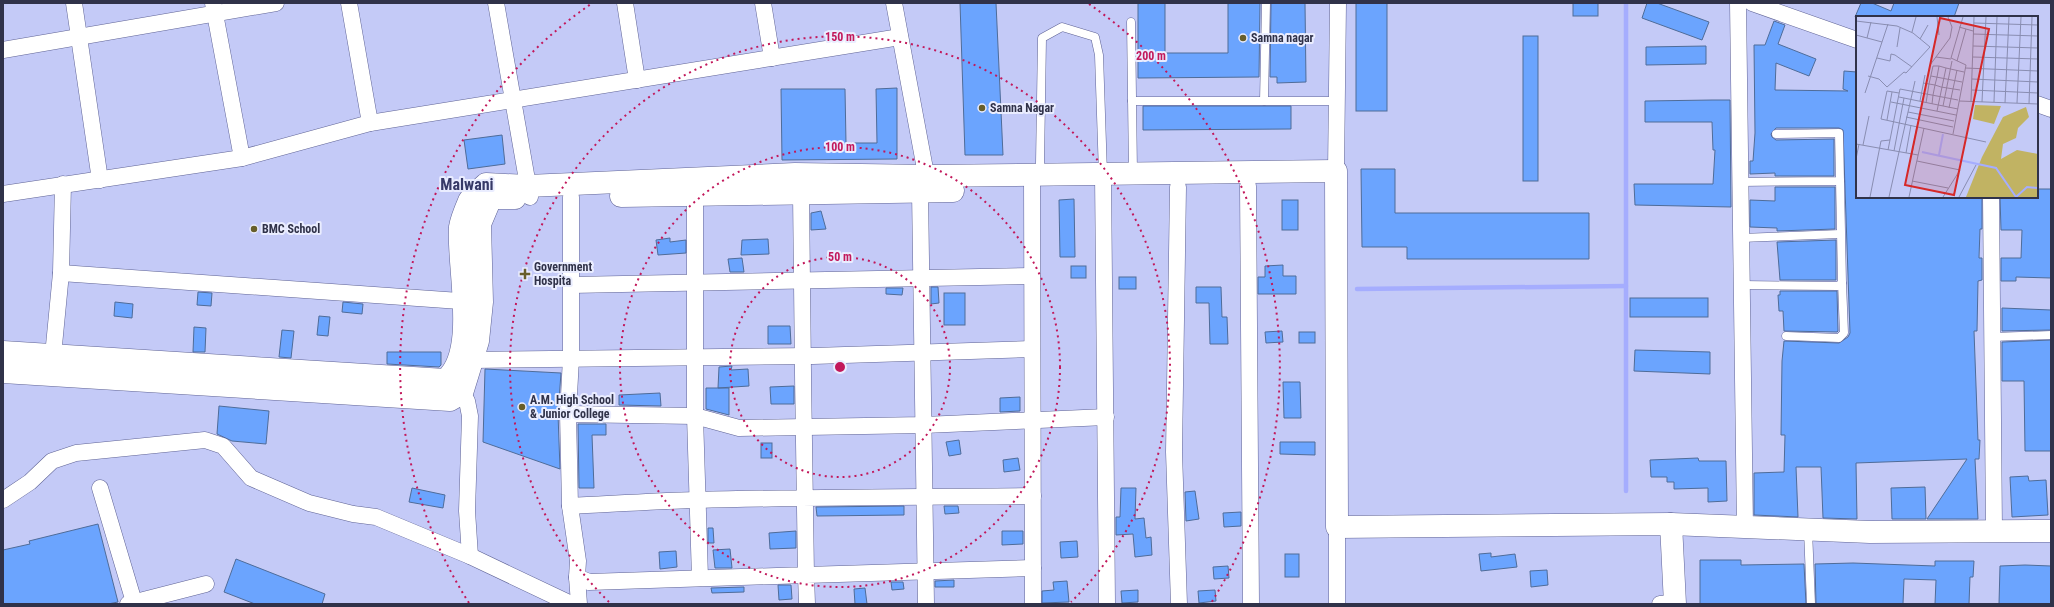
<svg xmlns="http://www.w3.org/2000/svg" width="2054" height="607" font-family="'Roboto Condensed',sans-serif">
  <rect width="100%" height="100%" fill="#c4caf7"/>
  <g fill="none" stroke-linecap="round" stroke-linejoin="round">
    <g stroke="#a5adfe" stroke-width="4.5">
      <polyline points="1626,3 1626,491"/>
      <polyline points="1357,289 1626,286"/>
    </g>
  </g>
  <g fill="#6ba4fe" stroke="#4f6c99">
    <polygon points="960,3 996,3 1003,155 965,155"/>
    <polygon points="1138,3 1165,3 1165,53 1228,53 1228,3 1260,3 1259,77 1138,78"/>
    <polygon points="1271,3 1305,3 1306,82 1277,83 1277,77 1270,77"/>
    <rect x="1356" y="3" width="31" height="108"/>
    <rect x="1573" y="3" width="25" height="13"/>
    <polygon points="1647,3 1657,3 1709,22 1702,40 1642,18"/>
    <polygon points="1861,3 1872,3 1891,11 1894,3 1959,3 1954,17 1855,17"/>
    <polygon points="1774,21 1785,25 1778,44 1816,59 1809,76 1776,63 1775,90 1848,91 1843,89 1844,71 1857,72 1857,197 1982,197 1982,229 1980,229 1979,258 1982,258 1982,280 1978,281 1977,331 1974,331 1978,440 1980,440 1979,459 1975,459 1978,519 1927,519 1967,459 1856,463 1857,519 1823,518 1821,467 1796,467 1798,517 1754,515 1754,473 1784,472 1785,435 1781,435 1782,361 1784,341 1839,343 1848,337 1850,333 1843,130 1839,128 1776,128 1771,134 1772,137 1776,140 1834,139 1834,176 1775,176 1775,173 1750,174 1750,161 1753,161 1755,133 1754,45 1765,45"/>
    <rect x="1523" y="36" width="15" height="145"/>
    <polygon points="1706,46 1706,64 1646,65 1646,47"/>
    <polygon points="897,88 897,159 782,160 781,89 845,89 846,143 877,143 876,89"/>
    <polygon points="1712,100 1730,100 1731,207 1635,205 1634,184 1713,184 1715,150 1713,150 1712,122 1645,122 1645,101"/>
    <polygon points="1143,106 1291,106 1291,129 1143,130"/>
    <polygon points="502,135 505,164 468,169 464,140"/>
    <polygon points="1361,169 1395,169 1395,213 1589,213 1589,259 1407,259 1407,247 1362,247"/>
    <polygon points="1775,187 1835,187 1835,229 1777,231 1777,228 1750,227 1750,200 1775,201"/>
    <polygon points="2037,189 2051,189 2051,278 2016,277 2016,281 2001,281 2001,258 2021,258 2022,230 2001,230 2000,197 2037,197"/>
    <polygon points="1074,199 1075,257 1060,257 1059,200"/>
    <rect x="1282" y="200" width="16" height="30"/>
    <polygon points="821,211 826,229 811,230 811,213"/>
    <polygon points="670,238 670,242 686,240 686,253 658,255 656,240"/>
    <polygon points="768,239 769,254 741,255 742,240"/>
    <polygon points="1836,240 1836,280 1780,280 1777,242"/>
    <polygon points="742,258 744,272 730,272 728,259"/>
    <polygon points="1283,265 1283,276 1296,276 1296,294 1258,294 1258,277 1265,277 1265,266"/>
    <rect x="1071" y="266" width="15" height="12"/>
    <rect x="1119" y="277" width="17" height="12"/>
    <polygon points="931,287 938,287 939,303 931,304"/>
    <polygon points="1196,287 1221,287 1222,317 1227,317 1228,344 1210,344 1209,303 1196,303"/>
    <polygon points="886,288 903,288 902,295 886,294"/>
    <polygon points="1780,291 1837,291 1838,331 1837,332 1784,331 1783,311 1779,311 1778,295 1780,295"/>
    <polygon points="198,292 212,293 211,306 197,305"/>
    <rect x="944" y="293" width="21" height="32"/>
    <rect x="1630" y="298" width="78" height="19"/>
    <polygon points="115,302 133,304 132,318 114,316"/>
    <polygon points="343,302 363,304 362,314 342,312"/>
    <polygon points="2002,308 2051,310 2051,330 2002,331"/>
    <polygon points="319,316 330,317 328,336 317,335"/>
    <polygon points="768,326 790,326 791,344 768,344"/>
    <polygon points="194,327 206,328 205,352 193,352"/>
    <polygon points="282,330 294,331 291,358 279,357"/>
    <polygon points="1282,331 1283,342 1266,343 1265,332"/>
    <rect x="1299" y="332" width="16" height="11"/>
    <polygon points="2051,340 2051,451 2025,451 2024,381 2002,381 2002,342"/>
    <polygon points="1635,350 1710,352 1710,374 1634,371"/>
    <polygon points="387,352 441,352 441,365 439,367 387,364"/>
    <polygon points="732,366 731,370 748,369 749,386 718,388 729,388 729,415 706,409 706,388 718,388 719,367"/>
    <polygon points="485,369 561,373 558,414 560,469 483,442"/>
    <polygon points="1283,382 1300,382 1301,418 1284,418"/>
    <polygon points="794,386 794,404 771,404 770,387"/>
    <polygon points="660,393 661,406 619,405 619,395"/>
    <polygon points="1020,397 1020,411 1000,412 1000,398"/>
    <polygon points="219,406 269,411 266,444 232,441 217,434"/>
    <polygon points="578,424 606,424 606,435 592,435 594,488 579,488"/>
    <polygon points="959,440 961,454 949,456 946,442"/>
    <polygon points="1280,442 1315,442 1315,455 1280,454"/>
    <rect x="761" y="443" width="11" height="15"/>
    <polygon points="1018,458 1020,470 1004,472 1003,460"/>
    <polygon points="1698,458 1699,461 1726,461 1727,501 1708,502 1708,488 1674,489 1674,482 1667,482 1667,477 1651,477 1650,460"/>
    <polygon points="2028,476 2029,481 2046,480 2048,515 2012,517 2010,477"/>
    <polygon points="1925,487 1926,519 1892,519 1891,488"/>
    <polygon points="412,488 445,495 443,508 409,502"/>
    <polygon points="1121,488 1136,488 1135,519 1144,518 1146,538 1151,537 1152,555 1135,557 1133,534 1116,535 1116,517 1120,517"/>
    <polygon points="1195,491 1199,519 1186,521 1185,492"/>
    <polygon points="904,506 904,515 817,516 816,507"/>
    <polygon points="944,506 958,506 959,513 945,514"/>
    <polygon points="1241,512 1241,526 1224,527 1223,513"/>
    <polygon points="98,524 118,602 108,604 3,604 3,550 30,544 29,541"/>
    <polygon points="708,528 713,528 714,543 708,543"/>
    <polygon points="796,531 796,548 770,549 769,533"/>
    <polygon points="1002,531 1023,531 1023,544 1002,545"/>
    <polygon points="1077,541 1078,557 1061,558 1060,542"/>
    <polygon points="730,549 732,568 715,568 713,550"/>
    <polygon points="676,551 677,567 660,569 659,552"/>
    <polygon points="1491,553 1491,557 1515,554 1517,567 1481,571 1479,554"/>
    <rect x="1285" y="554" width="14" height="23"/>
    <polygon points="236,559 325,594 322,604 255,604 224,592"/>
    <polygon points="1700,560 1741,560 1741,565 1804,564 1806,604 1700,604"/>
    <polygon points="1935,561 1974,561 1973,577 1970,577 1969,604 1935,604 1936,580 1904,579 1903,604 1816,604 1815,564 1853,563 1935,566"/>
    <polygon points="2025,565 2051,566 2051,604 1999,604 2000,566"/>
    <polygon points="1228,566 1229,578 1214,579 1213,567"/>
    <polygon points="1547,570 1548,585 1531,587 1530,571"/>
    <polygon points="954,580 954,587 935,587 935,581"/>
    <polygon points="1067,581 1069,602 1042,603 1042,591 1054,590 1053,582"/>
    <polygon points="891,582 903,582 904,589 892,590"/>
    <polygon points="778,585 791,585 792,599 779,600"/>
    <polygon points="744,587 744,592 712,593 711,588"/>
    <polygon points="865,588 867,604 855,604 854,589"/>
    <polygon points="1138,590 1138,602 1122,603 1121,591"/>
    <polygon points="1215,590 1216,601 1199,603 1198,591"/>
  </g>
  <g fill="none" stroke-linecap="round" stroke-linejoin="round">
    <defs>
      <g id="lane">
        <polyline points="1131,22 1133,173"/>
        <polyline points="1132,101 1337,101"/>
        <polyline points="1264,101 1266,3"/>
        <polyline points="1042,174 1040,163 1042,38 1062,27 1095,37 1099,55 1103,174"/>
        <polyline points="1740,182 1840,181 1839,133 1776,134"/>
        <polyline points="1741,238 1840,234"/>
        <polyline points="1742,285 1838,286 1842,283 1840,181"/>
        <polyline points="1786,336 1839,338 1844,333 1842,283"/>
        <polyline points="1992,337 2051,335"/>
        <polyline points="1808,530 1811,604"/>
      </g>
      <g id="street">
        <polyline points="74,3 100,180"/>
        <polyline points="213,3 242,158"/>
        <polyline points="349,3 370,123"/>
        <polyline points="496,3 530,197"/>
        <polyline points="625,3 637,80"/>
        <polyline points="763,3 772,58"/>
        <polyline points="894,3 928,185"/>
        <polyline points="1738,3 1745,528"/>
        <polyline points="1752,3 1857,40"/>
        <polyline points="3,50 276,3"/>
        <polyline points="2037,104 2051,109"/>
        <polyline points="1336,171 1338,3"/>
        <polyline points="1032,174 1033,604"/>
        <polyline points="1103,174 1107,604"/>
        <polyline points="1248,186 1251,604"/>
        <polyline points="1178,187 1174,452 1179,604"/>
        <polyline points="920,191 926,604"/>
        <path d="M801,193C802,320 804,448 806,575L589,582L577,577L578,561L570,506C612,504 655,501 697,500C809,497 921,497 1033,496"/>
        <polyline points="3,194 242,158 370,123 900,37"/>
        <polyline points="695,195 695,416 700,578"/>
        <polyline points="1991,197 1994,530"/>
        <polyline points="61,273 474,302"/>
        <polyline points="571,285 1032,276"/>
        <polyline points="472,360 813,356 1032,349"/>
        <polyline points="52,366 61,273 63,184"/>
        <polyline points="456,385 467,401 470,416 467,511 470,556"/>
        <polyline points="568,414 571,358 571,197"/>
        <polyline points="100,488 134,602"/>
        <polyline points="3,500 30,482 52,461 76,453 205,440 223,446 251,478 309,503 353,514 376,517 470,556 571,604"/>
        <polyline points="570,506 568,414 695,416 739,428 924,425 1106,417"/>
        <polyline points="577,577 579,604"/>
        <polyline points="128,604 206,584"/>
        <polyline points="807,604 806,575 1033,568"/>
        <polyline points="1337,604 1337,527"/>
        <polyline points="1660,604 1675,603"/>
      </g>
      <g id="secondary">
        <polyline points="621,196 953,191"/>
        <path d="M3,352L445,380C479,353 457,266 460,227C461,220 466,208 469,201C472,195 481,189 486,184L528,186L795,174L927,176L1336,171L1337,527L1671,524L1870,532L2051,531"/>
        <polyline points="3,372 450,400 462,393 478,341 482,302 480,224 491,198 515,198"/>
        <polyline points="1671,524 1675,604"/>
      </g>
    </defs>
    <use href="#lane" stroke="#5f6395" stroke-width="9"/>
    <use href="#street" stroke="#5f6395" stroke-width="17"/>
    <use href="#secondary" stroke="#5f6395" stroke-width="23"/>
    <use href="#lane" stroke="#fff" stroke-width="8"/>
    <use href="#street" stroke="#fff" stroke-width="16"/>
    <use href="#secondary" stroke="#fff" stroke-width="22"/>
  </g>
  <g fill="none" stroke="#c2185b" stroke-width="2" stroke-dasharray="2 4">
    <circle cx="840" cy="367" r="110"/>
    <circle cx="840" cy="367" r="220"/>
    <path d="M609 602A330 330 0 1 1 1071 602"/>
    <path d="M469 603A440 440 0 0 1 591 4M1089 4A440 440 0 0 1 1211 603"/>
  </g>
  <g fill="#675e2b" stroke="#eaedff" stroke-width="1.5">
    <circle cx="1243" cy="38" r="4"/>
    <circle cx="982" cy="108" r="4"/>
    <circle cx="254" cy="229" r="4"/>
    <path d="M523 268h4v4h4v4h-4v4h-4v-4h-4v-4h4z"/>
    <circle cx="522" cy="407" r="4"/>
  </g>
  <g text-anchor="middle" stroke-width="4" stroke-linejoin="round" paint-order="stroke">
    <g font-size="12" font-weight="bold" fill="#303249" stroke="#eaedff" text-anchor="start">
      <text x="1251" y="42">Samna nagar</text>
      <text x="990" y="112">Samna Nagar</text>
      <text x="262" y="233">BMC School</text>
      <text x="534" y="271">Government<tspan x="534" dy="14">Hospita</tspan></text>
      <text x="530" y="404">A.M. High School<tspan x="530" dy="14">&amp; Junior College</tspan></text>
    </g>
    <g font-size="16" font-weight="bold" fill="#363967" stroke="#eaedff">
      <text x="467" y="190">Malwani</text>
    </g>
  </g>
  <g transform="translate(1856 16)">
    <rect width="182" height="182" fill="#c4caf7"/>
    <path d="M119,89L145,90L138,108L117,103ZM170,91L173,101L162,112L160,122L147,128L145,143L161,134L182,138V181H110L126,141L147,101Z" fill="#c1b363"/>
    <path fill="none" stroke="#a5adfe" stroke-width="2" d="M66,136L140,152L160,181M83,139L87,118M160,181L171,171L182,172"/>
    <path fill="none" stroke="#898db1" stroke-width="1" d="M81,1L83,19M0,5L41,10L57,17L74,31L50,57L48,56L31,71L23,63L12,60M118,7L182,9M103,11L117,15M56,16L60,1M117,18L182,20M0,19L26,26M11,22L15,6M64,23L72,9M117,30L182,32M41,31L44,12M80,41L95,43M117,41L182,43M21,42L34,45L35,38L39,39L56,51M101,45L110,13M74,49L94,22L96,11L92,1M90,52L108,56M109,52L182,55M75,60L106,66M116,63L182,66M67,67L73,68L70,87M116,74L182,77M9,77L32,8M43,77L31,75L25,103L130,126M43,81L102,93M64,85L69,59M103,85L182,88M115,85L118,1M35,86L100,99M126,86L130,1M138,86L141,1M149,87L153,1M161,87L165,1M76,88L77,79L79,69L81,61L83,50H77L73,68L79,69L85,71L104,74M173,88L176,1M87,90L96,45M93,92L101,54M81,95L90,52L83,50M52,96L98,105M50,101L97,111M31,104L36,76M97,118L110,49L95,42L107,1M0,128L62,139M7,129L13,100M32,134L44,73L102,84M38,135L48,82M43,136L59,65M50,137L55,109M56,138L61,110M0,143L3,128M61,145L104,154L87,181M56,165L92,172M14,181L25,125L34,124M33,181L43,136M53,181L68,112M103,181L120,149"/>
    <path fill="#d62828" fill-opacity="0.15" stroke="#d62828" stroke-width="2" d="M84,2L133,13L98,179L49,169Z"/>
    <rect width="182" height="182" fill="none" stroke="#303249" stroke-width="2"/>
  </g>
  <circle cx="840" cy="367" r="6" fill="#c2185b" stroke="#eaedff" stroke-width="2"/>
  <g font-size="12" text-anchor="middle" font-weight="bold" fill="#c2185b" stroke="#eaedff" stroke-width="4" stroke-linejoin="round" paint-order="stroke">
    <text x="840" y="41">150 m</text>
    <text x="1151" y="60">200 m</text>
    <text x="840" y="151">100 m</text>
    <text x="840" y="261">50 m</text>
  </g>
  <rect width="2054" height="607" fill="none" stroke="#303249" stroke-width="8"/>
</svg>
